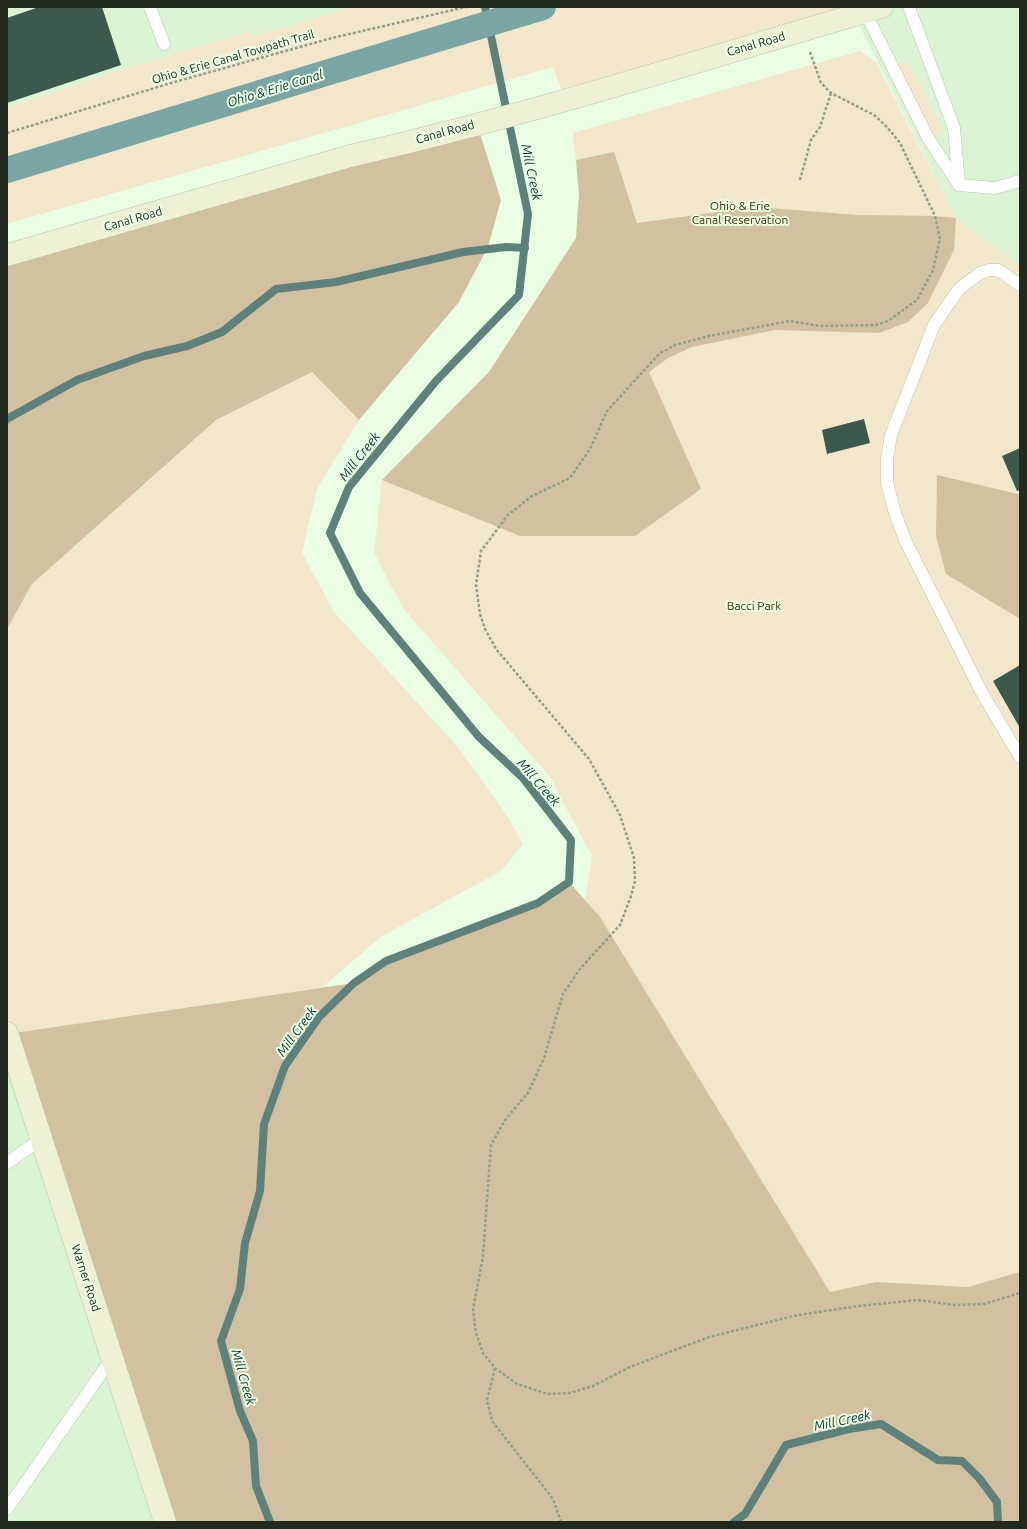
<svg xmlns="http://www.w3.org/2000/svg" width="1027" height="1529" font-family="Ubuntu,sans-serif">
  <rect width="100%" height="100%" fill="#e9fee3"/>
  <g fill="#daf4d3">
    <polygon points="7,7 355,7 252,36 119,70 7,108"/>
    <polygon points="882,7 1020,7 1020,265 956,218 854,15"/>
    <polygon points="7,1033 165,1522 7,1522"/>
  </g>
  <g fill="#f3e7cb">
    <polygon points="355,7 882,7 565,100 553,67 7,224 7,108 119,70 251,31 252,36"/>
    <polygon points="860,51 876,62 956,218 1020,265 1020,1307 713,1351 600,917 585,900 592,856 550,777 403,608 374,553 382,480 489,372 576,238 579,194 573,133"/>
    <polygon points="899,62 909,64 942,128 939,137 930,135 897,70"/>
    <polygon points="312,372 359,420 317,489 302,553 335,613 457,746 508,817 523,844 501,871 382,936 321,988 7,1034 7,629 32,584 216,420"/>
  </g>
  <g fill="#d1c1a0">
    <polygon points="477,124 501,200 488,247 459,302 359,420 312,372 216,420 32,584 7,629 7,255"/>
    <polygon points="614,152 637,223 754,207 859,215 935,216 956,218 954,250 928,303 908,322 879,333 775,330 692,347 668,358 649,372 701,489 635,536 520,536 382,480 489,372 576,238 579,194 576,160"/>
    <polygon points="937,475 1018,494 1020,493 1020,619 946,574 936,536"/>
    <polygon points="569,882 600,917 830,1292 876,1282 968,1287 1020,1272 1020,1522 165,1522 7,1034 354,983 386,961 538,903"/>
  </g>
  <g fill="none" stroke-linecap="round" stroke-linejoin="round">
    <g stroke="#5f817c" stroke-width="8">
      <polyline points="7,419 77,380 144,356 187,346 222,332 276,289 336,282 463,252 506,247 525,248"/>
      <polyline points="270,1522 256,1486 253,1441 240,1411 221,1341 240,1289 245,1243 260,1191 264,1124 285,1066 319,1017 354,983 386,961 538,903 569,882 571,840 523,778 479,737 360,593 330,533 349,487 436,381 519,295 528,214 485,7"/>
      <polyline points="734,1522 745,1514 786,1445 849,1429 881,1424 938,1460 962,1461 979,1478 997,1502 998,1522"/>
    </g>
    <polyline stroke="#79a6a3" stroke-width="26" points="7,170 543,7"/>
  </g>
  <g fill="#3b594c">
    <polygon points="39,7 102,7 121,65 7,103 7,18"/>
    <polygon points="864,419 870,443 827,454 822,430"/>
    <polygon points="1020,448 1020,490 1017,491 1002,456"/>
    <polygon points="1020,665 1020,728 993,681"/>
  </g>
  <g fill="none" stroke-linecap="round" stroke-linejoin="round">
    <defs>
      <g id="lane">
        <polyline points="150,7 164,44"/>
        <polyline points="909,7 954,128 959,184"/>
        <polyline points="865,12 928,138 959,185"/>
        <polyline points="959,185 995,188 1020,181"/>
        <polyline points="1020,285 998,270 989,270 980,273 959,289 934,325 891,435 887,459 887,483 895,513 905,540 981,691 1020,757"/>
        <polyline points="7,1163 41,1139"/>
        <polyline points="7,1509 112,1358"/>
      </g>
      <g id="secondary">
        <path d="M7,255L350,156C529,115 705,59 882,7"/>
        <polyline points="7,1033 165,1522"/>
      </g>
    </defs>
    <use href="#lane" stroke="#b3c7ad" stroke-width="13"/>
    <use href="#secondary" stroke="#b3c7ad" stroke-width="23"/>
    <g stroke="#91a08c" stroke-width="2.5" stroke-dasharray="3 2" stroke-linecap="butt">
      <polyline points="810,52 821,83 831,93 874,115 887,127 900,143 935,216 940,239 933,270 917,300 888,321 876,325 820,326 790,321 709,336 675,345 660,353 607,411 590,449 570,478 532,496 508,515 481,551 476,585 480,614 485,629 496,649 589,759 620,815 634,858 635,881 631,896 620,925 579,970 563,994 544,1058 528,1093 505,1120 491,1145 483,1256 473,1310 476,1333 483,1353 495,1368 517,1384 548,1394 570,1393 593,1386 630,1367 709,1337 793,1316 858,1306 918,1300 955,1305 984,1304 1020,1293"/>
      <polyline points="7,133 171,83 332,38 466,7"/>
      <polyline points="800,180 811,140 820,127 831,93"/>
      <polyline points="495,1368 487,1400 492,1421 553,1499 561,1522"/>
    </g>
    <use href="#lane" stroke="#fff" stroke-width="12"/>
    <use href="#secondary" stroke="#eef0d4" stroke-width="22"/>
  </g>
  <g text-anchor="middle" stroke-width="4" stroke-linejoin="round" paint-order="stroke">
    <g font-size="12" fill="#222a20" stroke="#e9fee3">
      <text transform="translate(756 44) rotate(-16)" y="4">Canal Road</text>
      <text transform="translate(233 57) rotate(-16)" y="4">Ohio &amp; Erie Canal Towpath Trail</text>
      <text transform="translate(445 132) rotate(-15)" y="4">Canal Road</text>
      <text transform="translate(133 219) rotate(-16)" y="4">Canal Road</text>
      <text transform="translate(86 1278) rotate(72)" y="4">Warner Road</text>
    </g>
    <g font-size="12" fill="#3f2e01" stroke="#e9fee3">
      <text x="740" y="210">Ohio &amp; Erie<tspan x="740" dy="14">Canal Reservation</tspan></text>
      <text x="754" y="610">Bacci Park</text>
    </g>
    <g font-size="13" font-style="italic" fill="#053331" stroke="#e9fee3">
      <text transform="translate(275 88) rotate(-17)" y="5">Ohio &amp; Erie Canal</text>
      <text transform="translate(532 172) rotate(78)" y="5">Mill Creek</text>
      <text transform="translate(359 456) rotate(-52)" y="5">Mill Creek</text>
      <text transform="translate(539 782) rotate(49)" y="5">Mill Creek</text>
      <text transform="translate(296 1031) rotate(-54)" y="5">Mill Creek</text>
      <text transform="translate(244 1377) rotate(74)" y="5">Mill Creek</text>
      <text transform="translate(842 1420) rotate(-12)" y="5">Mill Creek</text>
    </g>
  </g>
  <rect width="1027" height="1529" fill="none" stroke="#222a20" stroke-width="16"/>
</svg>
